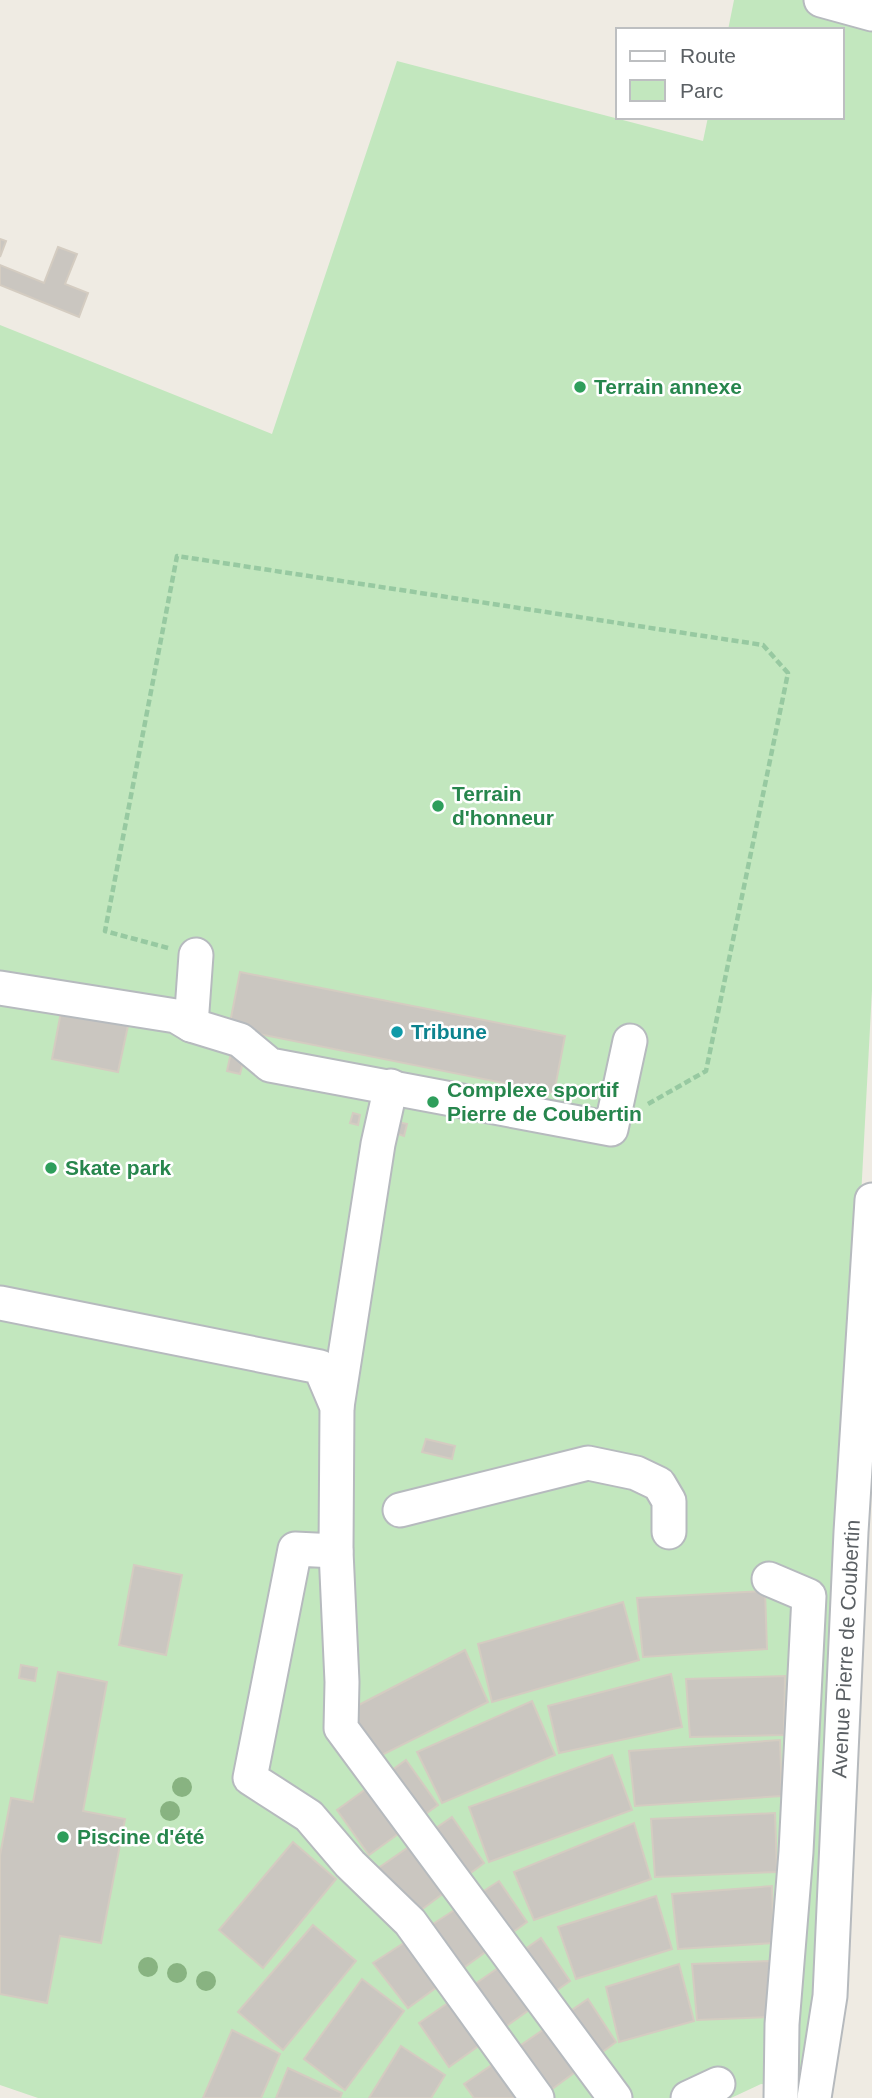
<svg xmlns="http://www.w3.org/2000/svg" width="872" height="2098" font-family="Arial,sans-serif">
  <rect width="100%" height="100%" fill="#efebe3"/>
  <polygon fill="#c2e7be" points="734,0 872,0 872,990 819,1988 807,2088 761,2084 731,2098 38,2098 0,2085 0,325 272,434 397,61 703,141 708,117 842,117 842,30 728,30"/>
  <g fill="#cac6c0" stroke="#d4ccc1" stroke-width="2">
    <polygon points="0,239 6,241 0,257"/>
    <polygon points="58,247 77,254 65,284 88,293 79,317 0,285 0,265 44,283"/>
    <polygon points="240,972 565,1036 554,1093 229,1028"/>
    <polygon points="62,1007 129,1021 118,1072 52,1059"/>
    <polygon points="232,1048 246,1051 240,1074 227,1071"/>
    <polygon points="353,1113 360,1115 358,1125 350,1123"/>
    <polygon points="398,1122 407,1124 404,1136 395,1133"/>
    <polygon points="426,1439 455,1446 452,1459 422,1452"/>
    <polygon points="134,1565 182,1575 166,1655 119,1645"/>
    <polygon points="765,1591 767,1649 643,1657 637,1598"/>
    <polygon points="623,1602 639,1660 492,1702 478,1644"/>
    <polygon points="465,1650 488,1702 378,1757 351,1709"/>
    <polygon points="21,1665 37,1668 35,1681 19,1678"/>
    <polygon points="58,1672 107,1682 83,1811 125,1819 101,1943 60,1936 47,2003 0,1994 0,1855 11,1798 33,1802"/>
    <polygon points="671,1674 682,1727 559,1753 548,1706"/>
    <polygon points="785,1676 784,1735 690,1737 686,1679"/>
    <polygon points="532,1701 555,1755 442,1803 417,1752"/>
    <polygon points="780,1740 782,1796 635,1806 629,1751"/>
    <polygon points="612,1755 632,1810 489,1862 469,1807"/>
    <polygon points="406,1760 438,1805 369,1855 337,1810"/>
    <polygon points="775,1813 777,1872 655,1877 651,1819"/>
    <polygon points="452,1817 484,1863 413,1916 377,1869"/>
    <polygon points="634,1823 651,1879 534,1920 514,1872"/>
    <polygon points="293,1842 336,1879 263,1968 219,1930"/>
    <polygon points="499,1881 527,1922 408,2008 373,1963"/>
    <polygon points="772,1886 774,1943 678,1949 672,1894"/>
    <polygon points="656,1896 672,1949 576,1979 558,1927"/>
    <polygon points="313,1925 356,1961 283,2050 238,2012"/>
    <polygon points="541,1938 570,1981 449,2067 419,2023"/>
    <polygon points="770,1961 771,2017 697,2020 692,1964"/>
    <polygon points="679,1964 694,2021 619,2042 606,1987"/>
    <polygon points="362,1979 404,2011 345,2090 304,2059"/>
    <polygon points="588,1999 616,2042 540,2098 474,2098 464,2084"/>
    <polygon points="232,2030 280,2054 261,2098 203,2098"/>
    <polygon points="401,2046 445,2075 431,2098 369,2098"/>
    <polygon points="288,2068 342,2093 340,2098 276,2098"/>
  </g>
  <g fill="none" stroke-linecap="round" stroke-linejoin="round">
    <defs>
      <g id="minor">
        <polyline points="821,0 872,14"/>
        <polyline points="0,988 176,1016 191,1025 240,1040 270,1065 611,1129 630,1041"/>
        <polyline points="191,1025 196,955"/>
        <polyline points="0,1303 320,1367 337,1407 336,1551 295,1549 250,1778 309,1816 350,1864 410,1922 537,2098"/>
        <polyline points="337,1407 378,1144 391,1086"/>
        <polyline points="400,1510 588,1463 636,1473 659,1484 669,1501 669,1532"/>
        <polyline points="336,1551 342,1682 341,1728 615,2098"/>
        <polyline points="769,1579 809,1596 796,1852 782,2024 781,2098"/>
        <polyline points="688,2098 718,2084"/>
        <polyline points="814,2098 830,1996 851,1532 872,1200"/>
      </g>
    </defs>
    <use href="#minor" stroke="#b6babe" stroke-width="37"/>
    <polyline stroke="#97c9a1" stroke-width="4.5" stroke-dasharray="7 3.5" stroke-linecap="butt" points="168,948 105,931 177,556 763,645 788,673 706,1071 648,1104"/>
    <use href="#minor" stroke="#fff" stroke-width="33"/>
  </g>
  <g fill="#88b381">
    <circle cx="182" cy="1787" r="10"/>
    <circle cx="170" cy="1811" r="10"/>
    <circle cx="148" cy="1967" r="10"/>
    <circle cx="177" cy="1973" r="10"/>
    <circle cx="206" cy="1981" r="10"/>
  </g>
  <g fill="#2e9e5b" stroke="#fff" stroke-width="2.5">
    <circle cx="580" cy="387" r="7"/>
    <circle cx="438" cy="806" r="7"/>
    <circle cx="433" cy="1102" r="7"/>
    <circle cx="51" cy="1168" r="7"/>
    <circle cx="63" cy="1837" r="7"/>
  </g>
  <circle fill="#0f9aa8" stroke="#fff" stroke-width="2.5" cx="397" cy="1032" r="7"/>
  <g text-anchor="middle" stroke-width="5" stroke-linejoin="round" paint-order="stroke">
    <g font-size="21" font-weight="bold" fill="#27864d" stroke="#fff" text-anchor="start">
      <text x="594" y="394">Terrain annexe</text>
      <text x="452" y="801">Terrain<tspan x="452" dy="24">d'honneur</tspan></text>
      <text x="447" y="1097">Complexe sportif<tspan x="447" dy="24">Pierre de Coubertin</tspan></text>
      <text x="65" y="1175">Skate park</text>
      <text x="77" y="1844">Piscine d'été</text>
    </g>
    <g font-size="21" font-weight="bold" fill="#0d838f" stroke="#fff" text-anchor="start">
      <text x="411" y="1039">Tribune</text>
    </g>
    <g font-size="21" fill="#5b6064" stroke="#fff">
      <text transform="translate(846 1649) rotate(-87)" y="7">Avenue Pierre de Coubertin</text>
    </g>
  </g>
  <rect x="616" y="28" width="228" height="91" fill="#ffffff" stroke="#bdbfc1" stroke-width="2"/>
  <rect x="630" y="51" width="35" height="10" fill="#ffffff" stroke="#bdbfc1" stroke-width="2"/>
  <text x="680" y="63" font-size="21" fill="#5b6064">Route</text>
  <rect x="630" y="80" width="35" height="21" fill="#c2e7be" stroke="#bdbfc1" stroke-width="2"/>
  <text x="680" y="98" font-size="21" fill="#5b6064">Parc</text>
</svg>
